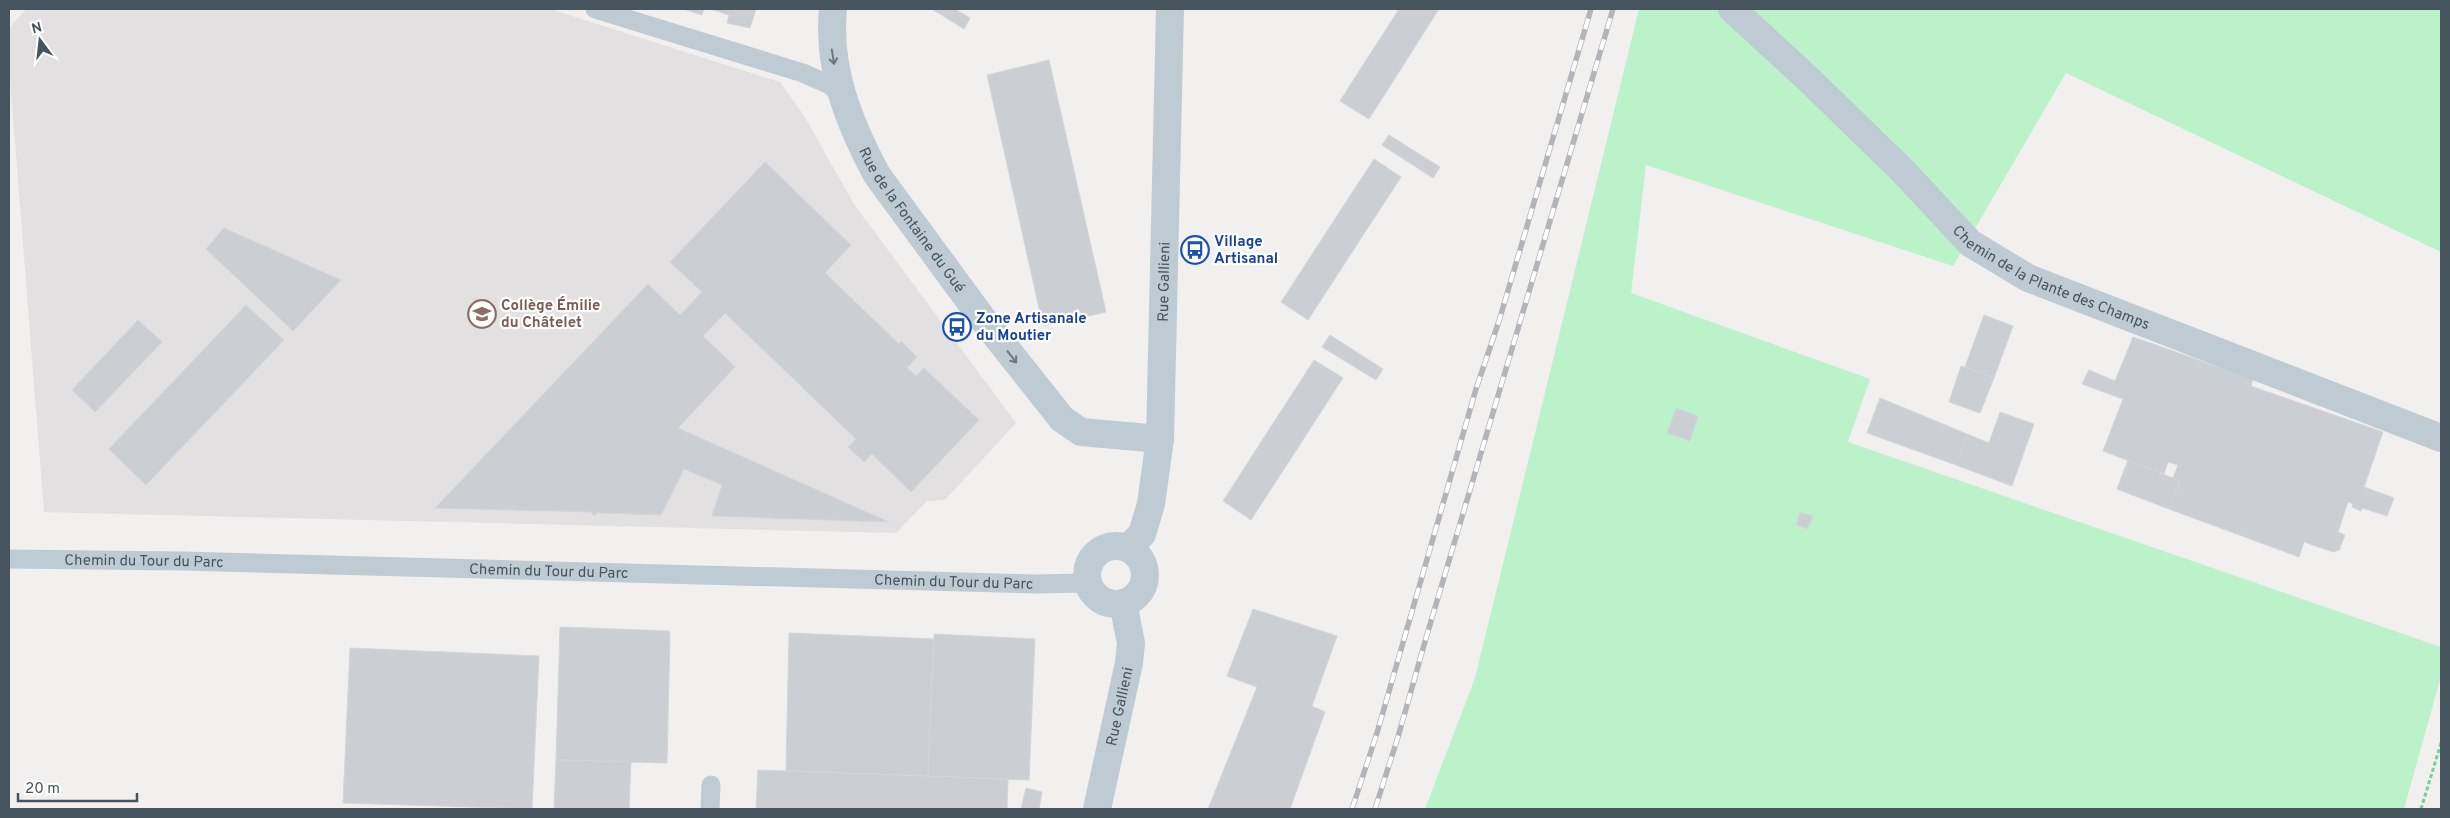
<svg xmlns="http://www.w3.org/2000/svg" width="2450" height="818" font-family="Overpass,sans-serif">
  <rect width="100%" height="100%" fill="#f2efef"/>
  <polygon fill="#e3e0e1" points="26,9 550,9 780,82 803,114 854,204 1016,423 945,500 927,501 896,533 44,512 9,66 9,28"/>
  <polygon fill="#bbf2ca" points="1639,9 2441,9 2441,252 2066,73 1953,266 1646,165 1631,293 1870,379 1848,442 2441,647 2441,676 2404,809 1425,809 1475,678"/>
  <g fill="#cbcfd4" stroke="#d2d6db">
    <polygon points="683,9 704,9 702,15"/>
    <polygon points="710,9 756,9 750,28 727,23 729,15"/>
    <polygon points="932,9 955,9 970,18 964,29"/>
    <polygon points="1399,9 1439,9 1369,119 1340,101"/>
    <polygon points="1049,60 1106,312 1043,326 987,75"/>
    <polygon points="1389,135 1440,167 1433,178 1382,145"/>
    <polygon points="1374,159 1401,177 1308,320 1281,302"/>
    <polygon points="765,162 851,245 825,273 899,344 901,341 917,357 907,368 916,376 924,368 979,420 911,492 872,454 864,462 848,447 856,439 725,313 703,336 735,367 678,428 889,522 712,516 722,485 684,469 661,515 597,513 594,516 591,512 435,508 648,284 680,315 702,292 670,262"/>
    <polygon points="224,228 341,280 293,331 206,249"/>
    <polygon points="246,305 284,340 146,485 109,449"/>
    <polygon points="1984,315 2013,326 1994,378 1965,367"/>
    <polygon points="138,320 162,342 95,412 72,390"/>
    <polygon points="1330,335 1383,369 1376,380 1322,347"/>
    <polygon points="2133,337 2253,379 2251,386 2383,432 2364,487 2394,498 2387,516 2362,508 2361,511 2352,507 2353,504 2348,502 2338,532 2345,535 2339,550 2333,552 2304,542 2299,557 2169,509 2180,481 2173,478 2178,465 2168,462 2164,474 2103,451 2123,399 2082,384 2089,370 2115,381"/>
    <polygon points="1314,360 1343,378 1251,520 1223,501"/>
    <polygon points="1961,366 1994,378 1980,413 1949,402"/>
    <polygon points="1880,398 1967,434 1956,465 1867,433"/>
    <polygon points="1676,408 1698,416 1690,441 1667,433"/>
    <polygon points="2000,412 2034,424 2012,486 1956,465 1967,434 1989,443"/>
    <polygon points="2128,460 2180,481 2169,509 2117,489"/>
    <polygon points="1800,512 1813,516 1808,529 1796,525"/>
    <polygon points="1253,609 1337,636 1312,706 1325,712 1290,809 1208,809 1257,687 1227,676"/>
    <polygon points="560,627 670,631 667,763 556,760"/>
    <polygon points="789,633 934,639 928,776 786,771"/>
    <polygon points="934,634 1035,639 1029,780 928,776"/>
    <polygon points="350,648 539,656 532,809 343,803"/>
    <polygon points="556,760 631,762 629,809 554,809"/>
    <polygon points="758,770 1008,779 1007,809 756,809"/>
    <polygon points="1026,788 1042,792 1039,809 1021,809"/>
  </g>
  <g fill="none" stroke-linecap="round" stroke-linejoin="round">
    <polyline stroke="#71d198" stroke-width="3" stroke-dasharray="4 2.5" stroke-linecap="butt" points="2421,809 2441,743"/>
    <g stroke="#bfcbd2" stroke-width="19">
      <polyline points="595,9 803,73 830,85 842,96"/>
      <path id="s1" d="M9,559L182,561L1037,584L1088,583"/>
      <polyline points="710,809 711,785"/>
    </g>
    <g stroke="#bfcbd2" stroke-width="28">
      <path id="s2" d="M833,9C827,68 849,123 877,175L982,318L1062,419L1081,432L1160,439"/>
      <path id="s3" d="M1732,9L1805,76L1903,171L1970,243L2028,278L2441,438"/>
      <circle cx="1116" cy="575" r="29"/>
      <path id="s4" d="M1128,548L1142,534L1151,504L1160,439L1170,9"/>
      <path id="s5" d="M1097,809L1129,663L1131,643L1123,603"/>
    </g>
    <defs>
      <g id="rail">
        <polyline points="1352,809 1377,733 1476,389 1499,321 1591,9"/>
        <polyline points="1375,809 1398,737 1426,638 1613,9"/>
      </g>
    </defs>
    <use href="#rail" stroke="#b1b5ba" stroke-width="5.5"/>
    <use href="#rail" stroke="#fff" stroke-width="4" stroke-dasharray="11" stroke-linecap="butt"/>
  </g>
  <defs><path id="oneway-shaft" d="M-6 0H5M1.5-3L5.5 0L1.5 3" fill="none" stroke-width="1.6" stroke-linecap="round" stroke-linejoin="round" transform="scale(1.25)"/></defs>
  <g stroke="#6a7880">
    <use href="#oneway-shaft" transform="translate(833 57) rotate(81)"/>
    <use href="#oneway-shaft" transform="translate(1012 357) rotate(52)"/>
  </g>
  <defs>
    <symbol id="bus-ring" viewBox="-11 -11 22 22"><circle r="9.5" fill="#fff" stroke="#1a4fb4" stroke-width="1.5"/><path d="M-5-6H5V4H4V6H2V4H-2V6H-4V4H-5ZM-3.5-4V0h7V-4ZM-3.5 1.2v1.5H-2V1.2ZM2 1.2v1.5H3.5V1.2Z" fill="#1a4fb4"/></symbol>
    <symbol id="school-ring" viewBox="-11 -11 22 22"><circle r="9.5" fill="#fff" stroke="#8d6e63" stroke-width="1.5"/><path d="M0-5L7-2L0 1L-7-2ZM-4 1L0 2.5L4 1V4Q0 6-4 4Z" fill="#8d6e63"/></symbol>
  </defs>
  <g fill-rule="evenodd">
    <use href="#bus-ring" x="1179" y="234" width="32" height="32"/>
    <use href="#school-ring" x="466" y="298" width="32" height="32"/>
    <use href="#bus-ring" x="941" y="311" width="32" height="32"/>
  </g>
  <g text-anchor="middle" stroke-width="4.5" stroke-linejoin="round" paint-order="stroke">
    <g font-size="15" fill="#46555d" stroke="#fff">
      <text dy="5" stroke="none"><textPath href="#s2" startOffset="231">Rue de la Fontaine du Gué</textPath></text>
      <text dy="5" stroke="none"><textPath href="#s3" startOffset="422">Chemin de la Plante des Champs</textPath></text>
      <text dy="5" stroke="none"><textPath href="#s4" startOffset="274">Rue Gallieni</textPath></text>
      <text dy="5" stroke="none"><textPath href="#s1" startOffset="135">Chemin du Tour du Parc</textPath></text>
      <text dy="5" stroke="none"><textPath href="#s1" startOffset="540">Chemin du Tour du Parc</textPath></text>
      <text dy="5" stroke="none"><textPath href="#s1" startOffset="945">Chemin du Tour du Parc</textPath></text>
      <text dy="5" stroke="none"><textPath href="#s5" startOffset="105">Rue Gallieni</textPath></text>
    </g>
    <g font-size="15" font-weight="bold" fill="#164399" stroke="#fff" text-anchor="start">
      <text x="1214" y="246">Village<tspan x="1214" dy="17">Artisanal</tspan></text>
      <text x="976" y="323">Zone Artisanale<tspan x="976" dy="17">du Moutier</tspan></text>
    </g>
    <g font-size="15" font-weight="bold" fill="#785e54" stroke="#fff" text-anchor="start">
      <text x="501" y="310">Collège Émilie<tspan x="501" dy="17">du Châtelet</tspan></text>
    </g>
  </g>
  <rect width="2450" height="818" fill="none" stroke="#46555d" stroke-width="20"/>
  <g transform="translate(40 40) rotate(345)" stroke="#ffffff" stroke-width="4" paint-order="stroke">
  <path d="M0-4L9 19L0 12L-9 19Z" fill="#46555d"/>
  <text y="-8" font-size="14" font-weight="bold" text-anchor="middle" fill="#46555d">N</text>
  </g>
  <path d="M18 793v8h119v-8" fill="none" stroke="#46555d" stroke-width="2.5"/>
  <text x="25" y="793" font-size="15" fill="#46555d" stroke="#ffffff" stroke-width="4" paint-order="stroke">20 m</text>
</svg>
